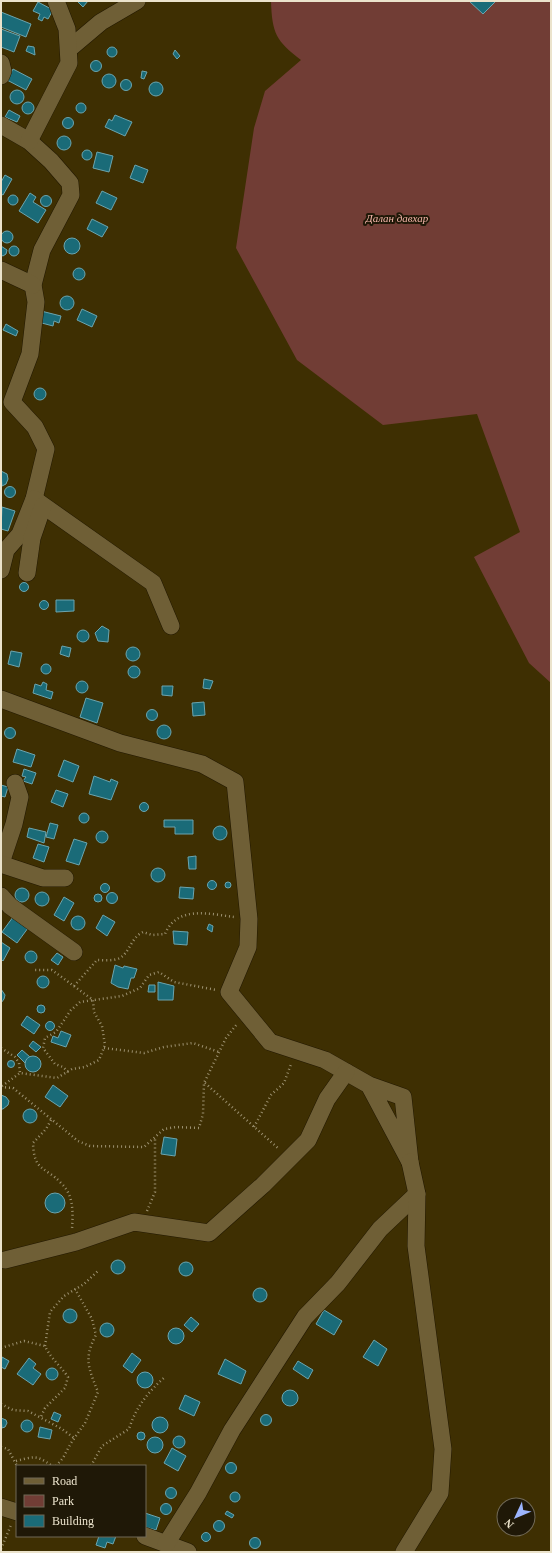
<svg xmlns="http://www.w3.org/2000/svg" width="552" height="1553" font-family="Georgia,serif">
  <rect width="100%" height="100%" fill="#3e2f02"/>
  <path fill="#713d35" d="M271,1H551V683L529,663L474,557L520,532L477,414L383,425L297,360L236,248L254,128L265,91L301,60C276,41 272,33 271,1Z"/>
  <g fill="#1a6b78" stroke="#6ba5af">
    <polygon points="77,1 88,1 83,7"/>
    <polygon points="469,1 496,1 483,14"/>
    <polygon points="38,2 53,10 48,19 44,17 42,21 38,19 40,14 33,11"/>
    <polygon points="1,12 31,24 26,37 1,27"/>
    <polygon points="1,29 20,36 14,52 1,47"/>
    <polygon points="28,46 34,47 35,55 26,51"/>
    <circle cx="112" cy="52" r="5"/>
    <polygon points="175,50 180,56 177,59 173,54"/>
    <circle cx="96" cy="66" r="5.5"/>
    <polygon points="13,69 32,79 26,90 7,80"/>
    <polygon points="142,71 147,72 144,79 141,78"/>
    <circle cx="109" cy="81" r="7"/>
    <circle cx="126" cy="85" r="5.5"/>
    <circle cx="156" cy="89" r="7"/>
    <circle cx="17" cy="97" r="7"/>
    <circle cx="28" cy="108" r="6"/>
    <circle cx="81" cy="108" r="5"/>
    <polygon points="9,110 20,116 17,122 5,117"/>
    <polygon points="115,115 132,122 125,136 105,127 109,119 112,121"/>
    <circle cx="68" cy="123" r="5.5"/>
    <circle cx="64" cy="143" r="7"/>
    <circle cx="87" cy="155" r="5"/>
    <polygon points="97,152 113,156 109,172 93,168"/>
    <polygon points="135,165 148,170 143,183 130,178"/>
    <polygon points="5,175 12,179 3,195 1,194 1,182"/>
    <polygon points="102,191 117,198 111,210 96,203"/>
    <polygon points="30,193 36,197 33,202 46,210 38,223 19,211"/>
    <circle cx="13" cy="200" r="5"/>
    <circle cx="46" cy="201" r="5.5"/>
    <polygon points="92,219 108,227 102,237 87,229"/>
    <circle cx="7" cy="237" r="6"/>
    <circle cx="72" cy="246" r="8"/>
    <circle cx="14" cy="251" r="5"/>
    <polygon points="1,246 7,250 6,254 3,256 1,255"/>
    <circle cx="79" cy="274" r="6"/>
    <circle cx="67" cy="303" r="7"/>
    <polygon points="82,309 97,316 92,327 77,320"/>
    <polygon points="41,311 61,316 59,323 54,321 53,326 38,322"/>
    <polygon points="6,324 18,331 16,336 3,330"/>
    <circle cx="40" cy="394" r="6"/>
    <polygon points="1,471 7,474 8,479 6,484 2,486"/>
    <circle cx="10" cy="492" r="5.5"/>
    <polygon points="2,507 15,511 8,531 1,529"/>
    <circle cx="24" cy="587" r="4.5"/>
    <polygon points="56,600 74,600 74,611 56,612"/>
    <circle cx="44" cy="605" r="4.5"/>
    <polygon points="102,626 109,630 108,642 98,641 95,633"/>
    <circle cx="83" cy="636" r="6"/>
    <polygon points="62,646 71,648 69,657 60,654"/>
    <circle cx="133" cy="654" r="7"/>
    <polygon points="11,651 22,653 19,667 8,664"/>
    <circle cx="46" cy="669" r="5"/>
    <circle cx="134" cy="672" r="6"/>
    <polygon points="204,679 213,681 210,689 203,688"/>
    <circle cx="82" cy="687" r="6"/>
    <polygon points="43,682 47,684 46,690 53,692 51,699 33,693 35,684 41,686"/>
    <polygon points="162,686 173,686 172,696 162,695"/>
    <polygon points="86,698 103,703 97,723 80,717"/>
    <polygon points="204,702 205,715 193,716 192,703"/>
    <circle cx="152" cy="715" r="5.5"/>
    <circle cx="164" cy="732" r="7"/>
    <circle cx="10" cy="733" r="5.5"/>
    <polygon points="17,749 35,755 31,767 13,762"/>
    <polygon points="64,760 79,766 73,782 58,776"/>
    <polygon points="24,769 36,773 32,784 23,781 26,777 22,776"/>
    <polygon points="94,776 110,782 111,779 118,782 111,800 89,794"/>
    <polygon points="1,785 8,787 5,797 1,796"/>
    <polygon points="56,790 68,794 63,807 51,802"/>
    <circle cx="144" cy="807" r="4.5"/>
    <circle cx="84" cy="818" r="5"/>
    <polygon points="164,820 193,820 193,834 175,834 175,827 164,827"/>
    <polygon points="50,823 58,825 54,839 46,837"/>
    <circle cx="220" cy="833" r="7"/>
    <polygon points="29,828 46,832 44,843 27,837"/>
    <circle cx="102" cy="837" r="6"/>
    <polygon points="74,839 87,843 79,865 66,861"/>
    <polygon points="38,844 49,847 44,862 33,858"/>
    <polygon points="196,856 196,869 189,869 188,857"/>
    <circle cx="158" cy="875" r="7"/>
    <circle cx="212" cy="885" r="4.5"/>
    <circle cx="228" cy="885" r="3"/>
    <circle cx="105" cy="888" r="4.5"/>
    <polygon points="180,887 194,888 193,899 179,898"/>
    <circle cx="22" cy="895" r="7"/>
    <circle cx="42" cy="899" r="7"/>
    <circle cx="112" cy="898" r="5.5"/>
    <circle cx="98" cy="898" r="4"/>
    <polygon points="64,897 74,903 64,921 54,915"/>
    <polygon points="103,915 115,922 107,936 96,928"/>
    <circle cx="78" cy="923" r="7"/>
    <polygon points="13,917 28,928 17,943 2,932"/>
    <polygon points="209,924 213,926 212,932 207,929"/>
    <polygon points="173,931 188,932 187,945 174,944"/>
    <polygon points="1,942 10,948 3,961 1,959"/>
    <circle cx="31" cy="957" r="6"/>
    <polygon points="57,953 63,957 58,965 51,960"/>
    <polygon points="115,965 123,968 124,966 137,969 134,978 131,978 128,989 118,987 111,983"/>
    <circle cx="43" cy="982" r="6"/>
    <polygon points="158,982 174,986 173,1000 158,1000"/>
    <polygon points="149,985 155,985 155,992 148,992"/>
    <polygon points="1,989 5,995 4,999 1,1003"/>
    <circle cx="41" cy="1009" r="4"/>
    <polygon points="27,1016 40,1025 34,1034 21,1025"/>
    <circle cx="50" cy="1026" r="4.5"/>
    <polygon points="61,1031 71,1035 66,1047 51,1042 53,1036 58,1038"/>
    <polygon points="33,1041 41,1047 36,1052 29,1046"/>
    <polygon points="22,1050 30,1057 25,1063 17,1055"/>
    <circle cx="33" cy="1064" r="8"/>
    <circle cx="11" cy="1064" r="3.5"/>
    <polygon points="53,1085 68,1096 60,1107 45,1097"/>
    <polygon points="1,1095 6,1097 9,1101 8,1105 3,1109 1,1109"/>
    <circle cx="30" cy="1116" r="7"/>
    <polygon points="164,1137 177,1139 175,1156 161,1154"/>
    <circle cx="55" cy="1203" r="10"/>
    <circle cx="118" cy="1267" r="7"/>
    <circle cx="186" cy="1269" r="7"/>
    <circle cx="260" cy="1295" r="7"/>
    <circle cx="70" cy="1316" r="7"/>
    <polygon points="324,1310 342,1321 334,1335 316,1324"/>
    <polygon points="191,1317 199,1324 192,1332 184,1325"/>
    <circle cx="107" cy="1330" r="7"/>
    <circle cx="176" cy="1336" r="8"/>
    <polygon points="374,1340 387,1349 378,1366 363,1357"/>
    <polygon points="132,1353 141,1360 132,1373 123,1366"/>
    <polygon points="2,1357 9,1361 5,1369 1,1367"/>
    <polygon points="29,1358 36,1364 33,1368 41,1374 33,1385 17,1374"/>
    <polygon points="225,1359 246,1371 241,1384 218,1374"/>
    <polygon points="298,1361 313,1370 308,1379 293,1369"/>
    <circle cx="52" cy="1374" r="6"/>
    <circle cx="145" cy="1380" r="8"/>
    <circle cx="290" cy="1398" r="8"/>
    <polygon points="185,1395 200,1402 194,1416 179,1409"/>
    <polygon points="54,1412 61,1415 58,1422 51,1419"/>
    <circle cx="266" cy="1420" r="5.5"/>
    <circle cx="160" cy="1425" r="8"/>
    <polygon points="1,1418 6,1420 7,1423 5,1427 2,1428"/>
    <circle cx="27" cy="1426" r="6"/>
    <polygon points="40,1427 52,1430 50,1439 38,1437"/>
    <circle cx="141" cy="1436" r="4"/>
    <circle cx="179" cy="1442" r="6"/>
    <circle cx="155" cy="1445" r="8"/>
    <polygon points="172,1448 186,1456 178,1471 164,1463"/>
    <circle cx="231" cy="1468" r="5.5"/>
    <circle cx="171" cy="1493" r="5.5"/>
    <circle cx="235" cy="1497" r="5"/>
    <circle cx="166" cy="1509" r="5.5"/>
    <polygon points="227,1511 234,1515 232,1518 225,1514"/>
    <polygon points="145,1513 160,1518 156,1530 145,1527"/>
    <circle cx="219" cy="1526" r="5.5"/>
    <circle cx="206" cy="1537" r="4.5"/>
    <polygon points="99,1536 116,1536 113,1544 107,1542 105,1548 96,1545"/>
    <circle cx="255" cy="1543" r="5.5"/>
  </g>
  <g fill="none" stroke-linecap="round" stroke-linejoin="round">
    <defs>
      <g id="minor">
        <polyline points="69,49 101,22 137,1"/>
        <polyline points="1,63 3,71 1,76"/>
        <polyline points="1,125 29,141 51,161 70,183 71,195 42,250 33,285 36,302 30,354 12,402 35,427 46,449 34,499 20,534 6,550 1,570"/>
        <polyline points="29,141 69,63 67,29 56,1"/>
        <polyline points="1,270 33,285"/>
        <polyline points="34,499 153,583 171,626"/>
        <polyline points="27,573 32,538 43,506"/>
        <polyline points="1,699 120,743 202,764 235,782 249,919 248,947 229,992 270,1042 325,1060 369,1085 410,1162 403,1097 369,1085"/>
        <polyline points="1,863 14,824 20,797 15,783"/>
        <polyline points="1,864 43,878 65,878"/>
        <polyline points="1,896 10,906 74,952"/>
        <polyline points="5,1260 76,1242 134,1222 209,1233 263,1185 308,1140 327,1099 346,1072"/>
        <polyline points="1,1507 17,1512"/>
        <polyline points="145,1536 188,1552"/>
        <polyline points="166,1544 198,1493 232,1430 305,1317 338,1283 380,1229 417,1194"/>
        <polyline points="404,1552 440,1493 443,1449 416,1246 417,1194 410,1162"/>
      </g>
    </defs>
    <use href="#minor" stroke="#221800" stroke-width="18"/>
    <g stroke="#9c9170" stroke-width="2.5" stroke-dasharray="1 3" stroke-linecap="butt">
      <path d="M74,986L97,960C103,960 111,961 117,959C129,956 130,938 143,932L152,935L165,934C177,905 210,914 234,917"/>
      <polyline points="1,1048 15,1057 19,1063 20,1073"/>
      <polyline points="104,1048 144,1053 164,1047 193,1043 219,1052"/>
      <polyline points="68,1072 63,1067 55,1064 43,1048 45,1038 56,1032 71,1010 80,1002 122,996 140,988 149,975 159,972 174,982 216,990"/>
      <polyline points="205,1083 279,1149"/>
      <polyline points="2,1086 20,1073 57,1078 72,1069 85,1067 99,1060 105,1045 102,1026 94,1012 93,1000 52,970 33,970"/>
      <polyline points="1,1087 13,1088 78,1141 90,1146 144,1147 164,1129 176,1127 199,1128 203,1114 204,1083 226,1038 237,1024"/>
      <path d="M51,1120L46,1129L33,1143C34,1172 45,1166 61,1183C74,1195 73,1213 72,1229"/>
      <polyline points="254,1127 271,1095 284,1083 291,1064"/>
      <polyline points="147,1211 155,1192 155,1139"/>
      <polyline points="45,1346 50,1312 64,1296 84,1284 99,1270"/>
      <path d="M1,1348L24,1341L45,1346C51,1359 60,1365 68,1377L65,1388L45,1408L40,1419"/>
      <polyline points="1,1404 13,1410 28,1411 62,1429 74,1438"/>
      <polyline points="1,1447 8,1449 17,1466"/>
      <path d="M16,1461C33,1457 36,1454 52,1466"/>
      <path d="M56,1466L63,1458L71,1443L85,1423L98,1392C89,1369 83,1359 96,1335L92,1319L75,1289"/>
      <path d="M91,1466L102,1446L129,1429C136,1407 148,1392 165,1377"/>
      <polyline points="1,1549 11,1525"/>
    </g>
    <use href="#minor" stroke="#6f5f36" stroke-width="17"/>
  </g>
  <g text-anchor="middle" stroke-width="4" stroke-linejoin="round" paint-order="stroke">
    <g font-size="11" font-style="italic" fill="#f4b5aa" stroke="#1f1807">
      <text x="397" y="222">Далан давхар</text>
    </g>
  </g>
  <rect width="552" height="1553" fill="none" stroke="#ebe3cc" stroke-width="4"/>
  <rect x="16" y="1465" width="130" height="72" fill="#1f1807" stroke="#716956"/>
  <rect x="24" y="1478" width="20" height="6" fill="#6f5f36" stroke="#716956"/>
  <text x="52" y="1485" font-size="12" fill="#ebe3cc">Road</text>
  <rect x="24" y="1495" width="20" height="12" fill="#713d35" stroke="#716956"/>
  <text x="52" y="1505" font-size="12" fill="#ebe3cc">Park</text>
  <rect x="24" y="1515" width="20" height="12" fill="#1a6b78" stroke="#716956"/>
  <text x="52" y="1525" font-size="12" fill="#ebe3cc">Building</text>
  <g transform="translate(516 1517) rotate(226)"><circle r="19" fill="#1f1807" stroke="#716956"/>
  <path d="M0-3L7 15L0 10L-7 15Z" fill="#9cb4fd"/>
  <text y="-6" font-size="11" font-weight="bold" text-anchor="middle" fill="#ebe3cc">N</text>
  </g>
</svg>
